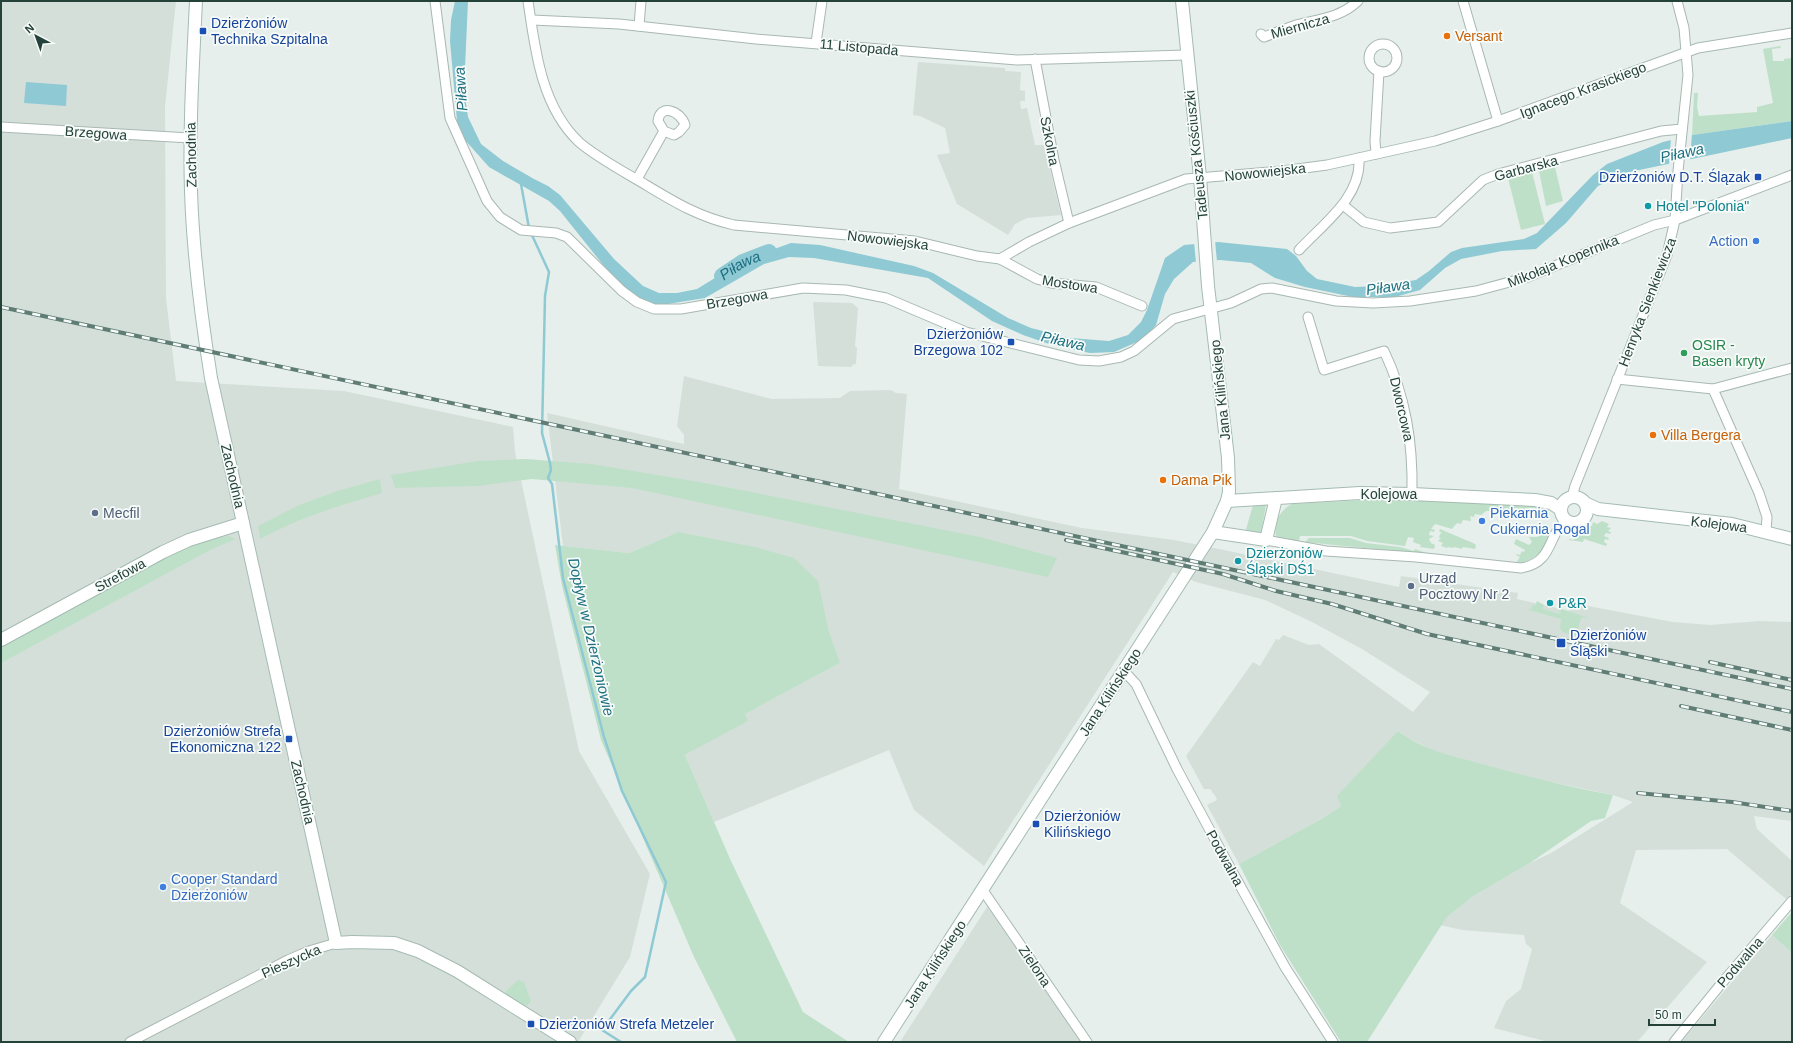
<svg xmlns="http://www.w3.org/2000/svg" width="1793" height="1043" font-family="Helvetica,sans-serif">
  <rect width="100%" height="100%" fill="#e6efeb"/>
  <g fill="#d4dfda">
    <polygon points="1,1 176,1 165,107 166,298 176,381 344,391 513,427 515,452 579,751 650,874 630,957 578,1042 1,1042"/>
    <polygon points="918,62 1005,68 1005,71 1021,72 1020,90 1025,91 1025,101 1020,101 1021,109 1027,108 1035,145 1044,145 1061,215 1027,218 1015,224 1008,235 957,204 937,155 950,153 945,128 920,116 913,115"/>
    <polygon points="813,302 852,303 858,308 855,346 857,348 856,364 852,365 852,367 818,366"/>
    <polygon points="684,376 772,399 840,398 850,391 891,390 896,393 907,394 899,489 1082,528 1174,540 1224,550 1399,587 1401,576 1518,593 1517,599 1569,611 1572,603 1673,622 1710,625 1759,621 1792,622 1792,821 1754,816 1757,829 1792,861 1792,893 1786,899 1727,849 1636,850 1620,903 1707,962 1637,1042 1549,1042 1494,1028 1506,1001 1521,989 1532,949 1526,944 1524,935 1462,930 1440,925 1446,918 1472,897 1530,863 1551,853 1633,802 1613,795 1532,778 1438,753 1408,738 1398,731 1341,806 1323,818 1239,864 1207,805 1217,800 1216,797 1210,789 1204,789 1186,756 1253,662 1260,666 1276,639 1279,640 1283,635 1309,645 1319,644 1413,712 1430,692 1362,649 1312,622 1265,600 1196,582 1173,572 984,866 914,810 889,750 714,822 685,755 747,721 744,714 840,663 678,532 629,553 563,546 547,413 684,444 684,435 677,426"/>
    <polygon points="989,904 1083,1042 900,1042"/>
    <polygon points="1772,935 1792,953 1792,1042 1681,1042"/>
  </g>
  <g fill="#bfe0c8">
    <polygon points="1780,46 1781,48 1772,49 1773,61 1784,61 1784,59 1792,58 1792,121 1692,135 1694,93 1698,93 1697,107 1699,116 1757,112 1757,107 1773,103 1763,49"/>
    <polygon points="1555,167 1563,201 1546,206 1539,171"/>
    <polygon points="1532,172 1545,224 1521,230 1508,178"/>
    <polygon points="526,459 592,464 705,483 980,537 1057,558 1048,577 632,488 532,479 478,486 395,488 391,475 478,461"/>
    <path d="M380,479L382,493C338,506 301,517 260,539L258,526L299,505L337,491Z"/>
    <path d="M1383,499L1539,504L1536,509L1531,508L1526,510L1522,509V511L1526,512L1519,517L1494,509V511H1486L1481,515L1475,514L1474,517L1470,516L1471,521L1463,520L1461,524L1457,523L1452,529L1435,524L1431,529L1435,530L1434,532L1430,531L1429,535L1434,536L1429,539L1431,543L1435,545L1434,549L1420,547L1421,545L1413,542L1414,538L1408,537L1405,546L1367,541L1351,536H1300L1299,541L1276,537C1274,522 1279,511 1292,504Z"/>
    <polygon points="1266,504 1261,534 1245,533 1253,505"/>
    <polygon points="1602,521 1609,524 1607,527 1611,528 1608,531 1611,532 1610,534 1606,533 1604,536 1609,538 1608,540 1605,539 1604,542 1607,544 1606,546 1584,539 1583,542 1569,540 1569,539 1574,540 1575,536 1573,535 1573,533 1577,535 1584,530 1588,531 1590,526 1592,526 1593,522 1597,524"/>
    <polygon points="1440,529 1473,543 1476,545 1475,549 1463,547 1462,549 1454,547 1453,548 1448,547 1447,548 1441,546 1443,543 1438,541 1441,538 1439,538 1440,534 1442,533 1439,531"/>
    <polygon points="678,532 755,547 794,558 818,581 829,632 840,663 745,714 748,721 685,755 731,861 803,1012 849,1042 737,1042 694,957 601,740 562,586 555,545 629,553"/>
    <path d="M1542,532L1550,535C1544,551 1534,562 1516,563L1520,557L1516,555L1517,554L1520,555L1522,551L1524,552L1525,550L1514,544L1516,539L1529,545L1532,542L1529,537H1538L1539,534H1542Z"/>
    <polygon points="229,536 236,539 212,549 1,663 1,645 162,559 208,539"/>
    <polygon points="1309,538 1350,538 1366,543 1400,547 1414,551 1415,549 1432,555 1305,542"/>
    <polygon points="1537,601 1544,605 1543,609 1560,614 1561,612 1558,611 1559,608 1592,619 1582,617 1579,624 1578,636 1565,633 1560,629 1561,619 1529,610 1529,609 1532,609 1532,605 1535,606"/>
    <path d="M1398,731C1423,750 1452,756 1482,764C1526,776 1569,787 1613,795L1605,818L1591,821L1530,863L1472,897L1446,918L1367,1042H1341L1280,945L1239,864L1323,818L1341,806L1337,796Z"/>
    <polygon points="1792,912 1792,953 1772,935"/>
    <polygon points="518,980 524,982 531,1001 527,1006 522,1004 506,994 506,991"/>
  </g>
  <g fill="#8ec9d4">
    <polygon points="455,1 468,1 464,90 468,117 481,144 503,161 534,179 548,186 560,195 614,259 643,286 659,293 677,293 697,289 728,270 766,252 791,243 820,245 914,266 933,273 1008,318 1031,328 1070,338 1109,341 1128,335 1141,322 1147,310 1165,258 1184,245 1218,242 1287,249 1296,256 1307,271 1317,279 1355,287 1378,286 1416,280 1429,271 1451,252 1462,248 1524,239 1537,233 1593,175 1607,164 1663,142 1692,135 1792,121 1792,138 1625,173 1598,186 1566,223 1536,249 1502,251 1461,259 1445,268 1420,290 1395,297 1353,297 1305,287 1275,278 1251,263 1220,260 1193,262 1174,279 1165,294 1156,325 1144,339 1114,352 1090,353 1052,345 1023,335 992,321 928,278 814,258 789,257 764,264 705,298 655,306 638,298 616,281 560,211 549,201 489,167 465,140 457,121 450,41 451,20"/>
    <polygon points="26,82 67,85 66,106 24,103"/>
  </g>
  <g fill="#e6efeb">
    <polygon points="1692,133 1690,162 1669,165 1671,138"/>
    <polygon points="1215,240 1217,262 1196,263 1194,242"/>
  </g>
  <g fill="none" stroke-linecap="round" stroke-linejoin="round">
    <g stroke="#8ec9d4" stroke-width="2.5">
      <polyline points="521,184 529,228"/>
      <polyline points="531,233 549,272 545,296 542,433 550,463 551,470 548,478 552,484 563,578 604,737 622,791 666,882 645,977 631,991 602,1030 621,1042"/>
    </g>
    <path stroke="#8ec9d4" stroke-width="16" id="s1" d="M722,276L743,262L769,252"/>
    <defs>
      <g id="street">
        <polyline points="435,1 450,118 487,201 500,217 521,230 556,233 567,237 622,291 637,302 654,309 681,309 803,288 846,290 886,298 966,332 1079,360 1099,361 1121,357 1134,351 1173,319 1231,303 1261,289 1272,288 1336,301 1373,303 1410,301 1476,291 1528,277 1654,225 1675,220 1792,175"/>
        <path d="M528,1C535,49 541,106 579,142C596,157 626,173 646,185C676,203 699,217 734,225L915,241L977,256L1000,259L1029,242L1069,223L1186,179L1282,171L1327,165L1435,141L1498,121L1698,48L1792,33"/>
        <polyline points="1463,1 1498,121"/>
        <polyline points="532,20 619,24 756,39 1017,60 1186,55"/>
        <polyline points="639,26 641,1"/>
        <path d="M1261,34L1264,37C1275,33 1285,29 1296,25C1319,19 1340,18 1358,1"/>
        <polyline points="816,43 822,1"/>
        <circle cx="1383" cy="58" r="14"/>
        <polyline points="1035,59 1054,160 1069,223"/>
        <polyline points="1,127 190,138"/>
        <polyline points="1376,154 1375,141 1379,71"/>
        <path d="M637,179L664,131L658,121C660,103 681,111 685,125L679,132L674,135L664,131"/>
        <polyline points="1343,205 1364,222 1390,228 1438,222 1483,180 1498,174 1661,131 1682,129"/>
        <path d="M1299,250C1323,224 1362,197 1359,158"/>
        <polyline points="1000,259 1037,279 1051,283 1096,287 1142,306"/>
        <path d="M1308,317L1324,370L1384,351C1406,397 1413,443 1412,494"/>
        <polyline points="1617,379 1713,389 1759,493 1767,517 1766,531"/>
        <polyline points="1713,389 1792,368"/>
        <polyline points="1572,497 1575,486 1667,255 1675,220 1678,171 1688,75 1684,28 1677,1"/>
        <path d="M1266,540L1326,551L1416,557L1521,568C1557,562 1546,529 1569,522"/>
        <polyline points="1123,670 1136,684 1177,769 1227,862 1285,967 1333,1042"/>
        <polyline points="982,889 1087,1042"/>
        <polyline points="130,1042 288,960 309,951 336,943"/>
        <polyline points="1674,1042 1721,984 1792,901"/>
      </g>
      <g id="secondary">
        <path d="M196,1C193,64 189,128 191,191C193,254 201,316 211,378L336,943L352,942L394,943L418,951L457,971L570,1042"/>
        <circle cx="1574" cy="510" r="13"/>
        <polyline points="1227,501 1360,493 1412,494 1535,500 1551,503 1560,509"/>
        <polyline points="1585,503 1598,509 1732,524 1792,539"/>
        <polyline points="1213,532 1266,540 1276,498"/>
        <polyline points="1,640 163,552 189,540 243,523"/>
        <polyline points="884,1042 1213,532 1227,501 1229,492 1228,458 1208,286 1200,177 1182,1"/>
      </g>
    </defs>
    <use href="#street" stroke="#a8b8b2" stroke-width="11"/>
    <use href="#secondary" stroke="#a4bbb3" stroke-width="14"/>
    <use href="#street" stroke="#fff" stroke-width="9"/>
    <use href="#secondary" stroke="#fff" stroke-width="12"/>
    <defs>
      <g id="rail">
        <polyline points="1,307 1792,689"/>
        <polyline points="1066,540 1223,574 1276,591 1332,604 1427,634 1792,712"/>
        <polyline points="1710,662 1792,680"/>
        <polyline points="1681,706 1792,730"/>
        <polyline points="1638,793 1732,802 1792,811"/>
      </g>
    </defs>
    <use href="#rail" stroke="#5f7d75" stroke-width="4"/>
    <use href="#rail" stroke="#f7fbf9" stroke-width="2.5" stroke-dasharray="8" stroke-linecap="butt"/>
  </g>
  <g fill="#1a4fb4" stroke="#f7fbf9" stroke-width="1.5">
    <rect x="199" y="27" width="8" height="8" rx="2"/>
    <rect x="1754" y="173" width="8" height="8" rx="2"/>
    <rect x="1007" y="338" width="8" height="8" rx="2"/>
    <rect x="1556" y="638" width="10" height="10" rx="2"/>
    <rect x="285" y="735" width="8" height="8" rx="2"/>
    <rect x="1032" y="820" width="8" height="8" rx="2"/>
    <rect x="527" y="1020" width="8" height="8" rx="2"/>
  </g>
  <g fill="#e8710a" stroke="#f7fbf9" stroke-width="1.5">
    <circle cx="1447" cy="36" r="4"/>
    <circle cx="1653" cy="435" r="4"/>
    <circle cx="1163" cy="480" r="4"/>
  </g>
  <g fill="#0f9aa8" stroke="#f7fbf9" stroke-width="1.5">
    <circle cx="1648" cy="206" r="4"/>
    <circle cx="1238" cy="561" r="4"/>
    <circle cx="1550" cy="603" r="4"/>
  </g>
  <g fill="#3f7fe0" stroke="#f7fbf9" stroke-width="1.5">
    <circle cx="1756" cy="241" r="4"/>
    <circle cx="1482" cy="521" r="4"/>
    <circle cx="163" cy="887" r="4"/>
  </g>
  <circle fill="#2e9e5b" stroke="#f7fbf9" stroke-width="1.5" cx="1684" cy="353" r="4"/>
  <g fill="#5c6f8a" stroke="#f7fbf9" stroke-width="1.5">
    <circle cx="95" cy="513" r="4"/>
    <circle cx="1411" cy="586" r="4"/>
  </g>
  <g text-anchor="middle" stroke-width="3.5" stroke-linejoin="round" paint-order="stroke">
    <g font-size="14" fill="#164399" stroke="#f7fbf9" text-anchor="start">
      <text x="211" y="28">Dzierżoniów<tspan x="211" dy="16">Technika Szpitalna</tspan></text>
      <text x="1750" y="182" text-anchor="end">Dzierżoniów D.T. Ślązak</text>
      <text x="1003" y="339" text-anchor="end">Dzierżoniów<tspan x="1003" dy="16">Brzegowa 102</tspan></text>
      <text x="1570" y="640">Dzierżoniów<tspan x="1570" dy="16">Śląski</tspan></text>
      <text x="281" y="736" text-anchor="end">Dzierżoniów Strefa<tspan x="281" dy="16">Ekonomiczna 122</tspan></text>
      <text x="1044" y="821">Dzierżoniów<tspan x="1044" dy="16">Kilińskiego</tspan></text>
      <text x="539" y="1029">Dzierżoniów Strefa Metzeler</text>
    </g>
    <g font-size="14" fill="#24423a" stroke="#f7fbf9">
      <text transform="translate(1300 26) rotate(-16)" y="5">Miernicza</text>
      <text transform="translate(859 47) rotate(5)" y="5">11 Listopada</text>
      <text transform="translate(1583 90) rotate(-21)" y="5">Ignacego Krasickiego</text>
      <text transform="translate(96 133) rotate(4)" y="5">Brzegowa</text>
      <text transform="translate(1050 141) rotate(79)" y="5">Szkolna</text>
      <text transform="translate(191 155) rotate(-91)" y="5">Zachodnia</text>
      <text transform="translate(1196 155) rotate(-96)" y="5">Tadeusza Kościuszki</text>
      <text transform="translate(1526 168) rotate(-15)" y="5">Garbarska</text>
      <text transform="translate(1265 172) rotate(-6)" y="5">Nowowiejska</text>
      <text transform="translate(888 240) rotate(7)" y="5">Nowowiejska</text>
      <text transform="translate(1563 261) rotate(-22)" y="5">Mikołaja Kopernika</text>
      <text transform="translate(1070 284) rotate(9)" y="5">Mostowa</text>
      <text transform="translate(737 299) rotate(-10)" y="5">Brzegowa</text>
      <text transform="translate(1647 302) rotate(-69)" y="5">Henryka Sienkiewicza</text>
      <text transform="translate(1220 390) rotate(-96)" y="5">Jana Kilińskiego</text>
      <text transform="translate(1402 409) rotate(77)" y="5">Dworcowa</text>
      <text transform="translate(233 476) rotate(77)" y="5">Zachodnia</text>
      <text x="1389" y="499">Kolejowa</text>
      <text transform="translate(1719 524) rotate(7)" y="5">Kolejowa</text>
      <text transform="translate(120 575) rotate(-28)" y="5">Strefowa</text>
      <text transform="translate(1110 692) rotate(-57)" y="5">Jana Kilińskiego</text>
      <text transform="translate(303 792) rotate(77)" y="5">Zachodnia</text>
      <text transform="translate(1225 858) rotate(61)" y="5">Podwalna</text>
      <text transform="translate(291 961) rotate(-24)" y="5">Pieszycka</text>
      <text transform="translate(1740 962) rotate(-49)" y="5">Podwalna</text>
      <text transform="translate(935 964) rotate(-57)" y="5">Jana Kilińskiego</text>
      <text transform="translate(1035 966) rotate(56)" y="5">Zielona</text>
    </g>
    <g font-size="14" fill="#c56008" stroke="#f7fbf9" text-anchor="start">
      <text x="1455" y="41">Versant</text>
      <text x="1661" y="440">Villa Bergera</text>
      <text x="1171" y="485">Dama Pik</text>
    </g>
    <g font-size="14" fill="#0d838f" stroke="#f7fbf9" text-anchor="start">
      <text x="1656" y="211">Hotel "Polonia"</text>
      <text x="1246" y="558">Dzierżoniów<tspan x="1246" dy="16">Śląski DŚ1</tspan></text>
      <text x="1558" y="608">P&amp;R</text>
    </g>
    <g font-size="14" fill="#366cbe" stroke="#f7fbf9" text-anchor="start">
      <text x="1748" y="246" text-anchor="end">Action</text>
      <text x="1490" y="518">Piekarnia<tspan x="1490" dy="16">Cukiernia Rogal</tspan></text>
      <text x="171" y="884">Cooper Standard<tspan x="171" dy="16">Dzierżoniów</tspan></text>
    </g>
    <g font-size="14" fill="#27864d" stroke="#f7fbf9" text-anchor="start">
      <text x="1692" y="350">OSIR -<tspan x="1692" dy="16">Basen kryty</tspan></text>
    </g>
    <g font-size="14" fill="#4e5e75" stroke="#f7fbf9" text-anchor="start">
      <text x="103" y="518">Mecfil</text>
      <text x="1419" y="583">Urząd<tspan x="1419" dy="16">Pocztowy Nr 2</tspan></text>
    </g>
    <g font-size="15" font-style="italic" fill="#1c6f80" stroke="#f7fbf9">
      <text transform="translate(461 89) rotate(-94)" y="5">Piława</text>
      <text transform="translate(1682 153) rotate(-12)" y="5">Piława</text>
      <text dy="5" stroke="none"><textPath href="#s1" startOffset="21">Piława</textPath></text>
      <text transform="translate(1388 287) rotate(-8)" y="5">Piława</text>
      <text transform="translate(1063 341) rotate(13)" y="5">Piława</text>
      <text transform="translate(591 637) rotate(77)" y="5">Dopływ w Dzierżoniowie</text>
    </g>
  </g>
  <rect width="1793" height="1043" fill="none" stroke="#24423a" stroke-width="4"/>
  <g transform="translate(36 36) rotate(319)" stroke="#f7fbf9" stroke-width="3" paint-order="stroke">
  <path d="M0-3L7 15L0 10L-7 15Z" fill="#24423a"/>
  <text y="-6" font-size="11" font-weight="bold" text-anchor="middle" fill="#24423a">N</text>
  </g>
  <path d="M1649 1019v6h66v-6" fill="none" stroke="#24423a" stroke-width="2"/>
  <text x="1655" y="1019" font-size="12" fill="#24423a" stroke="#f7fbf9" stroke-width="3" paint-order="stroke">50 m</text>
</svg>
